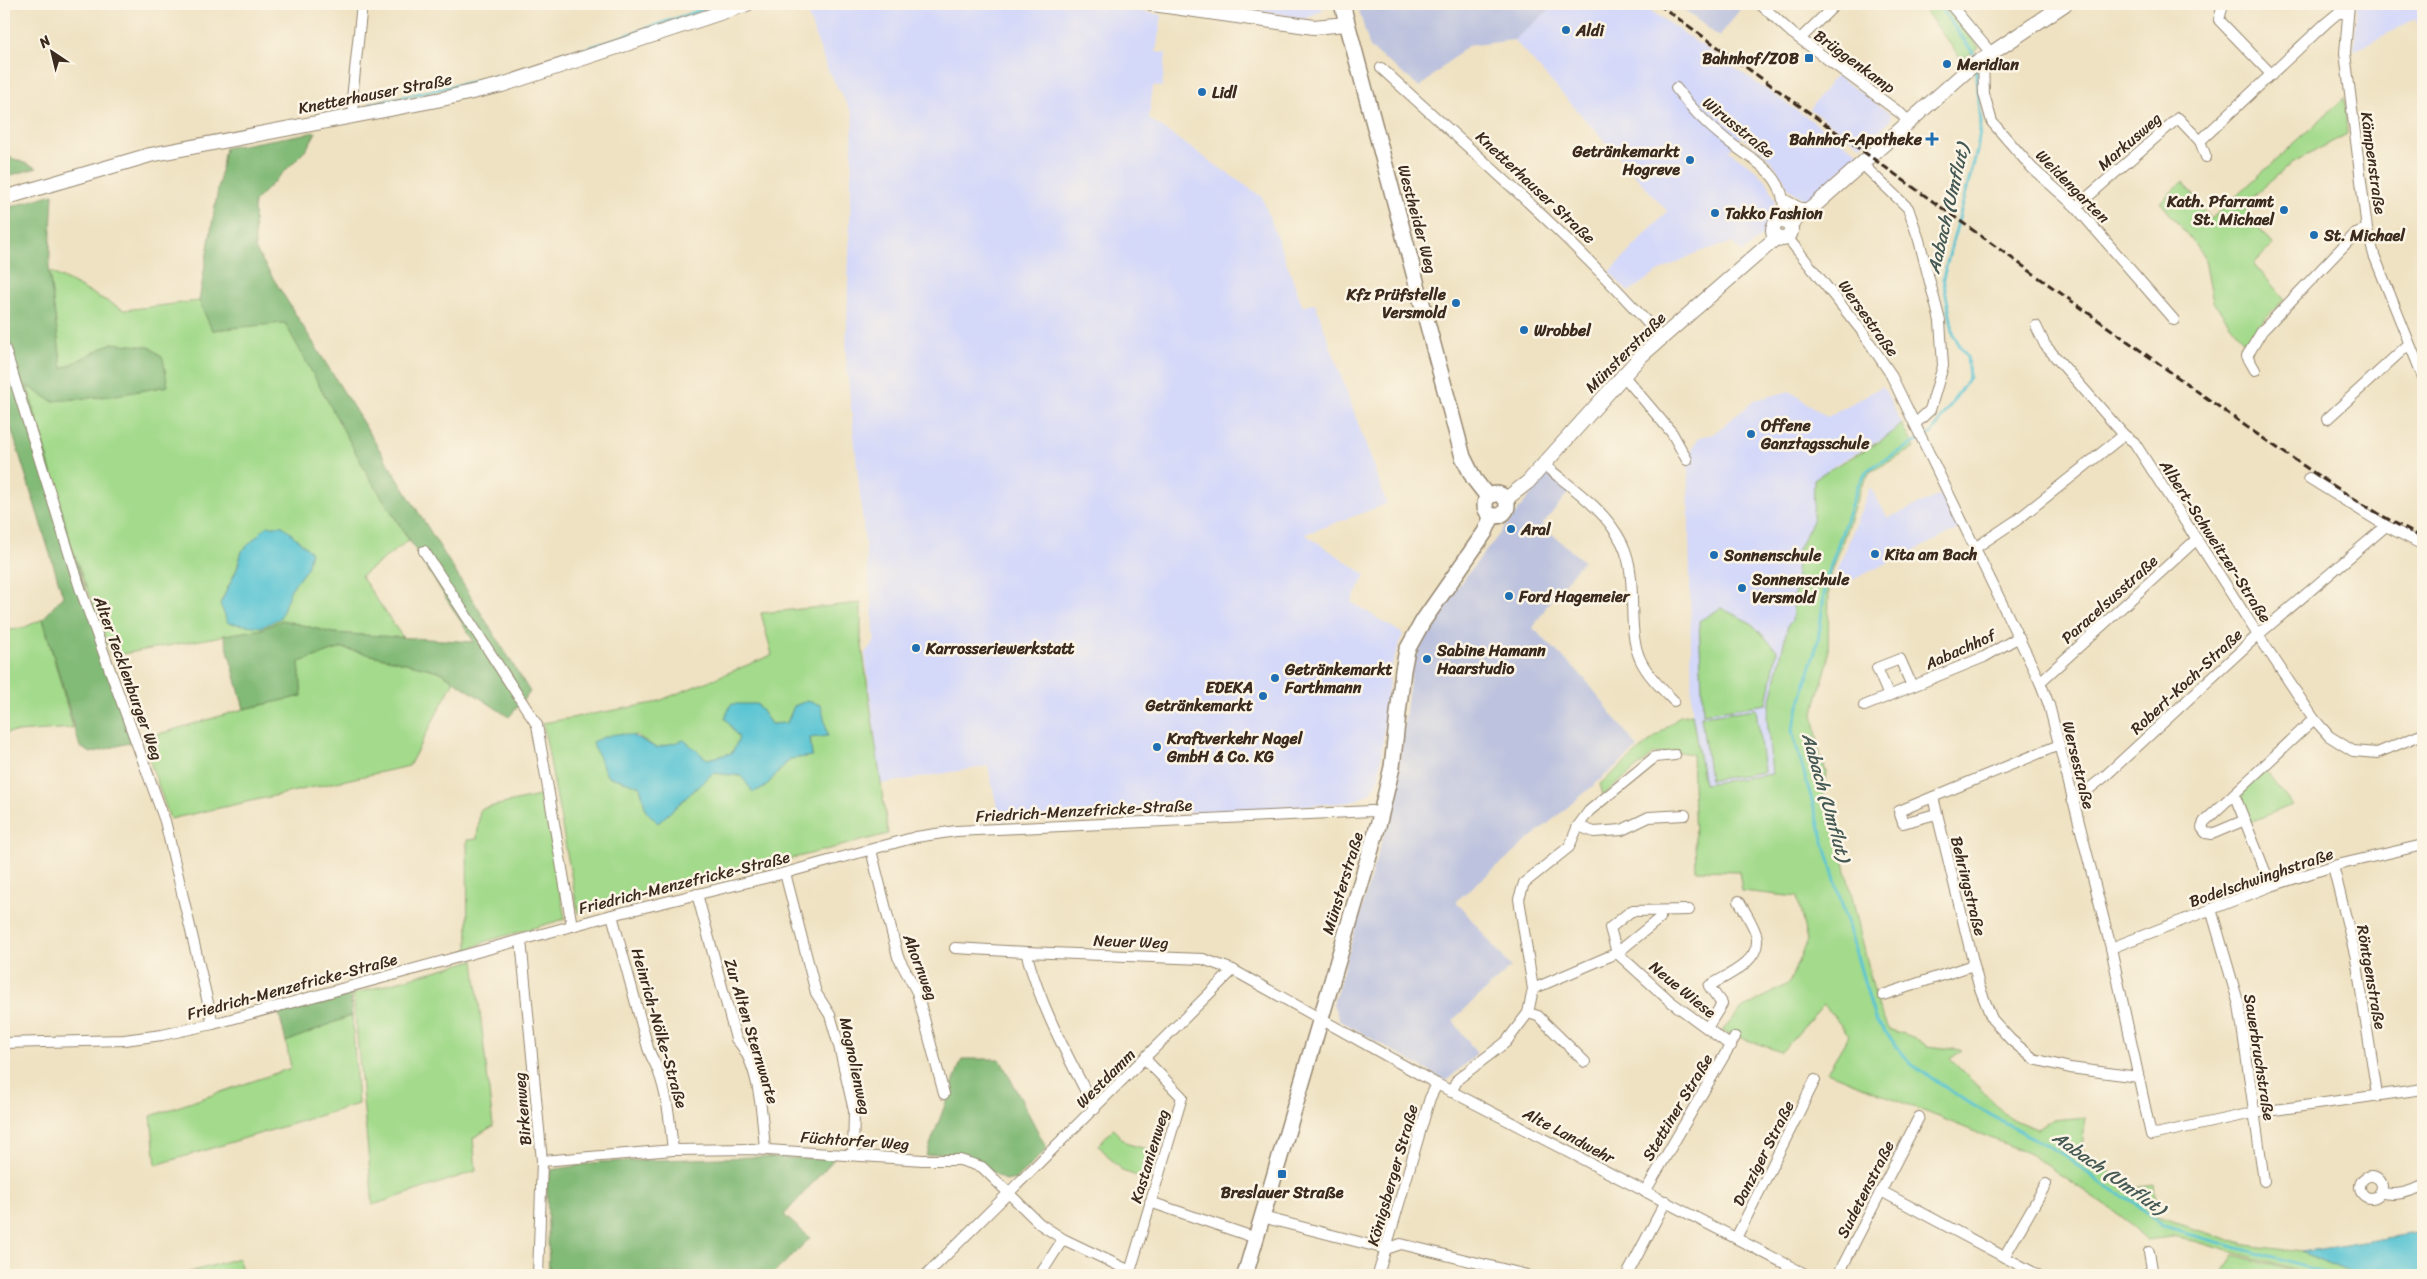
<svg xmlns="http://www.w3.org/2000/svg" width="2427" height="1279" font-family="Sriracha,sans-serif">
  <rect width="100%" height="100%" fill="#fcf5e5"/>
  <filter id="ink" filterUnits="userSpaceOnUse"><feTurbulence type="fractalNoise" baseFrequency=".02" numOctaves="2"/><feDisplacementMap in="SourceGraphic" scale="10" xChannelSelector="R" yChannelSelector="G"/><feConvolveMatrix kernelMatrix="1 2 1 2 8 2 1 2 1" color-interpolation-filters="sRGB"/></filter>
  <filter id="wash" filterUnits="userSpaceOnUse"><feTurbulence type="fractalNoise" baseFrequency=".0096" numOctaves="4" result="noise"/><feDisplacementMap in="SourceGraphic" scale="20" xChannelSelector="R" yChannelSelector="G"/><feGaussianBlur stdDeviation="1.12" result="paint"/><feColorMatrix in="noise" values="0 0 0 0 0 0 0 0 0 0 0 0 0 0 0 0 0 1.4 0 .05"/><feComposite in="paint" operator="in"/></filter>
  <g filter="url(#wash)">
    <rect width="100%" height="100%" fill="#efe2c2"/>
    <g fill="#d4d8f9">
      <polygon points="804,4 1096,4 1162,15 1156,52 1166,53 1162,87 1153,86 1149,119 1262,197 1303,307 1315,303 1387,504 1305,534 1366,575 1351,602 1403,634 1390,670 1379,778 1370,793 1352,802 1255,809 1000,821 988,766 881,784 865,653 875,640 846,359 853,115 826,66"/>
      <polygon points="1221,4 1326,4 1321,11 1306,19"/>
      <polygon points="1556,4 1641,4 1859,153 1812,198 1805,200 1789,189 1781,174 1764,153 1741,137 1729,151 1753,168 1768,183 1775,200 1773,214 1766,224 1764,234 1742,253 1732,243 1698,252 1658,272 1628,292 1610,272 1667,211 1514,40"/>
      <polygon points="2357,4 2423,4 2423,35 2415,19 2354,51"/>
      <polygon points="1836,75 1891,114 1891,120 1861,146 1810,109"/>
      <polygon points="1883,386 1902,424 1893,433 1833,466 1814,479 1813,521 1798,550 1792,621 1788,625 1767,717 1772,774 1704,785 1692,714 1688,458 1699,437 1713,434 1755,400 1790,391 1827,417"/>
      <polygon points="1870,487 1888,518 1942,494 1959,529 1835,588 1834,579"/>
    </g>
    <g fill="#bdc3de">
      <polygon points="1357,4 1556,4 1514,40 1467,46 1420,87 1370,48"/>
      <polygon points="1677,4 1744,4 1719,37"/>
      <polygon points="1547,474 1569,492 1542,525 1583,561 1552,598 1533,628 1585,679 1638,748 1456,901 1511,967 1453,1020 1477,1054 1446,1081 1339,1020 1333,1004 1388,819 1398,770 1412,665 1428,624"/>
    </g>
    <g fill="#a3da8b" stroke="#6f8254" fill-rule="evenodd">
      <polygon points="1920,4 1942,4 1979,47 1962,60"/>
      <polygon points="2345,97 2347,134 2292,163 2243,205 2272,245 2254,264 2284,299 2244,342 2213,302 2204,255 2160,202 2183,181 2211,219"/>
      <path d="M49,271L124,310L199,301L213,330L285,322L368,475L409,540L361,576L403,638L333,633L282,620L262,629L111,656L71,545L27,385L52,401L110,396L168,386L112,343L62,369ZM242,551L307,568L291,589L220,604L237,569Z"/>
      <path d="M1902,424L1915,448L1870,472L1861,487L1829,581L1828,662L1813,713L1820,754L1826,772L1823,793L1840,845L1877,1004L1888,1029L1913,1037L1927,1046L1962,1050L1950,1059L2011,1119L2037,1129L2051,1120L2086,1117L2082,1147L2092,1160L2135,1188L2154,1185L2157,1217L2246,1245L2302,1252L2357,1275H2311L2194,1241L2171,1237L2147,1240L2121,1216L2030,1154L1827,1072L1849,1035L1824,1005L1781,1052L1722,1031L1742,1009L1789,983L1807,940L1797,897L1742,891L1739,871L1696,870L1692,754L1678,752L1654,754L1603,795L1600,784L1680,716L1692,714L1704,784L1772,774L1767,717L1788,625L1792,621L1798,549L1813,521L1814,479C1841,461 1881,445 1902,424Z"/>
      <path d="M861,603V638L888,834L578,913L543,723L654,703L772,655L761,613ZM807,701L812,756L790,759L764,788L741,776L713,773L658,823L646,811L640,786L626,781L635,734L656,748L684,741L707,759L732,753L739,738L725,718L757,704L771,724L787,723L794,706Z"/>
      <polygon points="1721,608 1751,623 1777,650 1767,704 1703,713 1699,621"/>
      <polygon points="43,619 73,728 4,733 4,631 23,628"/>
      <polygon points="342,648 439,671 454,681 409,766 170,819 142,739 244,709 302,696 298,662"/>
      <polygon points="1756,709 1764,772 1710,780 1701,716"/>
      <path d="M2265,771L2292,805L2250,822C2237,790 2241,793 2265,771Z"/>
      <polygon points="543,795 565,919 487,941 468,950 467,840 477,839 480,809"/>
      <polygon points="474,960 493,1126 473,1138 476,1171 373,1205 353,994"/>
      <polygon points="352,1015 358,1104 156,1165 151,1116 291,1068 286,1042"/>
      <polygon points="1113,1129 1128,1144 1158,1152 1149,1180 1122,1171 1098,1145"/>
      <polygon points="2234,1255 2307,1275 2220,1275"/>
      <polygon points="238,1258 244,1275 180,1275"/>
    </g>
    <g fill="#82ba77" stroke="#5e724a">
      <polygon points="316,132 306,150 254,202 255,249 530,692 509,717 439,671 342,648 299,662 302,696 244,709 224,635 262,629 282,620 333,633 474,642 368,475 285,323 212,330 199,301 225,148"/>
      <polygon points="4,155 37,168 4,177"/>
      <polygon points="53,194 49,271 62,369 112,343 150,347 163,358 168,386 110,396 52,401 27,386 71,545 132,742 91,753 80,747 43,619 63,596 4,405 4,209"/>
      <polygon points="351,994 352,1015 286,1042 279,1013"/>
      <polygon points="962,1059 1000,1059 1047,1149 1016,1179 1005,1181 976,1160 940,1153 926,1156"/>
      <polygon points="752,1157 834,1159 784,1215 810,1238 772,1275 699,1273 549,1275 547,1184 551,1170 600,1162"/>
    </g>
    <g fill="#59c4d3" stroke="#4a7778">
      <polygon points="267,526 283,526 311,552 307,568 291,589 280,618 262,627 228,623 220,604 237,569 242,551"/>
      <path d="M807,701L821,705L828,736L810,738L812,756L790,759L764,788L753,792L741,776L713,773L658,823L646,811L640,786L607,776L592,742C621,729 629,732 656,748L684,740L707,759L732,753L739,738L725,718L731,704H757L771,724L787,723L794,706Z"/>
      <polygon points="2423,1232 2423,1275 2357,1275 2302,1252"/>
    </g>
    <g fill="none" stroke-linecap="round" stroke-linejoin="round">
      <g stroke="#59c4d3" stroke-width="3">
        <polyline points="1938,4 1974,54 1975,59"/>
        <polyline points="547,62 719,4"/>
        <polyline points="1976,67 1981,123 1977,151 1943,278 1954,336 1967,357 1969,377 1932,433 1869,469 1858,485 1826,580 1818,641 1792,731 1875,1019 1911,1064 1967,1102 2066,1156 2099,1182 2132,1201 2164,1227 2334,1275"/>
        <polyline points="371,104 499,76"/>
      </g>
    </g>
  </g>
  <g filter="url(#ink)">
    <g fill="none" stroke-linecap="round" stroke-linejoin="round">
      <defs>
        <g id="street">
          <polyline points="1760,4 1792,33 1900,113 1909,122"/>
          <polyline points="1950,4 1991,53"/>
          <polyline points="2223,4 2219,20 2272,75"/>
          <polyline points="2349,4 2345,53 2367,229 2374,255 2423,377"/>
          <polyline points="1800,39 1836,4"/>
          <polyline points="1983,59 1984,94 1992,122 2032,168 2076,207 2174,320"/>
          <path d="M1381,68C1477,156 1576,240 1661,338"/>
          <path d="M1676,88C1690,107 1705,123 1724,138C1754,163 1790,173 1783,221"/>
          <polyline points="355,116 352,99 362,4"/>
          <polyline points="2206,157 2200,141 2326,23 2338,13 2347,13"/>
          <polyline points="1862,164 1908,208 1919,240 1940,321 1943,366 1930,410 1915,424"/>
          <polyline points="1783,199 1800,208 1812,208"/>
          <polyline points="2076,207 2178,118 2200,141"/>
          <polyline points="1787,237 1861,330 1890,373 2040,682 2049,705 2111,948 2151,1135 2253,1113 2423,1089"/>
          <polyline points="2036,326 2045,345 2124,435"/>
          <polyline points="4,346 80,588 165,821 213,1024"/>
          <polyline points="2255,370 2247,356 2262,331 2356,233 2367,229"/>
          <polyline points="1622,374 1672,433 1687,460"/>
          <polyline points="2327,419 2409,344"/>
          <path d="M1544,465C1572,488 1605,509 1622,543C1640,580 1625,625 1640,659C1648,676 1662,689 1674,701"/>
          <polyline points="2309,478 2386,526 2423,545"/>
          <polyline points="1975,548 2017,520 2124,435 2134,442 2258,635 2314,719 2329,736 2353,751 2377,753 2423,734"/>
          <polyline points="424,551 537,725 572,926"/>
          <polyline points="2040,682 2197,539"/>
          <polyline points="1889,696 1877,668 1900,659 1912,686"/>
          <polyline points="1864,706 1984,657 2019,637"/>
          <polyline points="2234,794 2204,822 2202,828 2206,833 2212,834 2245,820"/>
          <polyline points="1933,797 1979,986 1992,1019 2011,1040 2034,1059 2070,1068 2138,1077"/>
          <polyline points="2072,799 2080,796 2104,777 2258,635 2386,526"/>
          <polyline points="1936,814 1903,823 1899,811 2059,745"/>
          <polyline points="1578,826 1589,811 1655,757 1675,755"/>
          <polyline points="871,850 898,957 917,992 944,1094"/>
          <polyline points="2333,866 2356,958 2377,1094"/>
          <polyline points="785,873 816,993 830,1015 839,1046 854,1111 853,1154"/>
          <polyline points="2271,886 2234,794 2314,719"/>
          <path d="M697,894L736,1039C760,1063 762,1116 765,1149"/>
          <polyline points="2211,909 2239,1005 2264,1181"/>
          <polyline points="1661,911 1660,918 1617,953 1610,928 1631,911 1689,910"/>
          <path d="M612,915L648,1048C651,1057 656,1064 659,1073C668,1098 670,1124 673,1150"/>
          <polyline points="521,940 542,1161 538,1275"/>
          <polyline points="955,948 1026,952"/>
          <polyline points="2111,948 2271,886 2333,866 2423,845"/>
          <polyline points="1533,989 1617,953 1670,1001 1731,1046"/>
          <polyline points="1883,995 1973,965"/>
          <polyline points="1528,1013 1538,1016 1585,1062"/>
          <path d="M1707,1028L1722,1004L1709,986C1725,976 1759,963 1757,939C1757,930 1744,910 1739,901"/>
          <polyline points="4,1043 124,1040 162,1035 213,1024 612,915 785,873 916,837 956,831 1371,811 1381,813"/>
          <polyline points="1451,1092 1458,1079 1506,1042 1528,1013 1533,989 1519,899 1524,883 1569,847 1578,826 1594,832 1622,830 1649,817 1685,815"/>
          <path d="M1095,1109C1069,1059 1041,1008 1026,952L1203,959L1233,970"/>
          <polyline points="542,1161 673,1150 752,1149 923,1160 960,1160 982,1167 1040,1224 1063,1239 1130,1271"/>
          <circle cx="2371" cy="1187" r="11"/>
          <polyline points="1881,1191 2038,1275"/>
          <polyline points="1645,1192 1735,1037"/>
          <path d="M2380,1192C2395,1197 2409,1192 2423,1186"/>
          <polyline points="1150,1202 1256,1238"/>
          <polyline points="1262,1217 1386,1249 1401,1244 1527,1275"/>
          <polyline points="1736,1238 1815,1080"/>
          <polyline points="2004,1257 2046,1184"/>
          <polyline points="926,1275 1233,970 1437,1084 1807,1275"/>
          <polyline points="1040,1275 1063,1239"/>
          <polyline points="1129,1275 1182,1097 1145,1059"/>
          <polyline points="1378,1275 1430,1098 1437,1084"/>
          <polyline points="1627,1275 1666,1201"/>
          <polyline points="1785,1275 1789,1266"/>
          <polyline points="1838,1275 1919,1117"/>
          <polyline points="2146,1275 2152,1269 2149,1252"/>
        </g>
        <g id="secondary">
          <polyline points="1153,4 1314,27 1346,24"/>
          <polyline points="4,198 150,155 442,99 502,85 747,4"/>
          <circle cx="1782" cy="230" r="9"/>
          <polyline points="1789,224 1813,207 1971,67 2065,4"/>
          <polyline points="1506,499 1528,482 1641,356 1777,237"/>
        </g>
        <g id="primary">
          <polyline points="1342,4 1463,457 1474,479 1488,497"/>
          <circle cx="1496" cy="505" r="11"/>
          <polyline points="1245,1275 1379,822 1392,767 1403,670 1407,650 1423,621 1485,532 1492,516"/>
        </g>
      </defs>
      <use href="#street" stroke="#958670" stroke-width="12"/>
      <use href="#secondary" stroke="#958670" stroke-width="16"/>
      <use href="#primary" stroke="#958670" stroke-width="18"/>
      <use href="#street" stroke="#fff" stroke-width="10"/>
      <use href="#secondary" stroke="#fff" stroke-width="14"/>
      <use href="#primary" stroke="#fff" stroke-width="15"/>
      <path stroke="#3b2a1e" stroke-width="3" stroke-dasharray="8 4" stroke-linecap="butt" d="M1658,4L2254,432C2308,469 2364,508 2423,538"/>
    </g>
  </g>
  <g fill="#1f6fb2" stroke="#fcf5e5" stroke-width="2">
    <circle cx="1566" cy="30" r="5"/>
    <rect x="1804" y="53" width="10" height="10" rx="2.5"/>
    <circle cx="1947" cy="64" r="5"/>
    <circle cx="1202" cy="92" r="5"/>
    <path d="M1929.5 131.5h5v5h5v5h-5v5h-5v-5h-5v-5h5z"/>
    <circle cx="1690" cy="160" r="5"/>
    <circle cx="2284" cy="210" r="5"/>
    <circle cx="1715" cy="213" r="5"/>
    <circle cx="2314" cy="235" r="5"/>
    <circle cx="1456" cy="303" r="5"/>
    <circle cx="1524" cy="330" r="5"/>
    <circle cx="1751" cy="434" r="5"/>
    <circle cx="1511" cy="529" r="5"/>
    <circle cx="1875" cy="554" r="5"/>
    <circle cx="1714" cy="555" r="5"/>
    <circle cx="1742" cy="588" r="5"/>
    <circle cx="1509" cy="596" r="5"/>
    <circle cx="916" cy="648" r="5"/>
    <circle cx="1427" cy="659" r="5"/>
    <circle cx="1275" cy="678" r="5"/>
    <circle cx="1263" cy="696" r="5"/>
    <circle cx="1157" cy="747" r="5"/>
    <rect x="1277" y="1169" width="10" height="10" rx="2.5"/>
  </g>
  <g text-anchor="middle" stroke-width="5" stroke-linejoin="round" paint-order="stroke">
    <g font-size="16" font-weight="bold" fill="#3b2a1e" stroke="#fcf5e5" text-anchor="start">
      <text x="1576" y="36">Aldi</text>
      <text x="1799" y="64" text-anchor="end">Bahnhof/ZOB</text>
      <text x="1957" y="70">Meridian</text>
      <text x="1212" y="98">Lidl</text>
      <text x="1922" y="145" text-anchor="end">Bahnhof-Apotheke</text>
      <text x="1680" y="157" text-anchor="end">Getränkemarkt<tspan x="1680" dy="18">Hogreve</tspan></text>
      <text x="2274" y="207" text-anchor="end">Kath. Pfarramt<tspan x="2274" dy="18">St. Michael</tspan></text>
      <text x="1725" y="219">Takko Fashion</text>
      <text x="2324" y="241">St. Michael</text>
      <text x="1446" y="300" text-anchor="end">Kfz Prüfstelle<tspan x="1446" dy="18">Versmold</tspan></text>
      <text x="1534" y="336">Wrobbel</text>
      <text x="1761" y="431">Offene<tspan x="1761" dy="18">Ganztagsschule</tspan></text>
      <text x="1521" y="535">Aral</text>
      <text x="1885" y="560">Kita am Bach</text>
      <text x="1724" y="561">Sonnenschule</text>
      <text x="1752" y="585">Sonnenschule<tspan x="1752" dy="18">Versmold</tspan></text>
      <text x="1519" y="602">Ford Hagemeier</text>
      <text x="926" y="654">Karrosseriewerkstatt</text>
      <text x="1437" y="656">Sabine Hamann<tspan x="1437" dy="18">Haarstudio</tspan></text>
      <text x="1285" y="675">Getränkemarkt<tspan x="1285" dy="18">Farthmann</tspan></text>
      <text x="1253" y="693" text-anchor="end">EDEKA<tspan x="1253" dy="18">Getränkemarkt</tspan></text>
      <text x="1167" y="744">Kraftverkehr Nagel<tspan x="1167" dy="18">GmbH &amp; Co. KG</tspan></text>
      <text x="1282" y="1198" text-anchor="middle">Breslauer Straße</text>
    </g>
    <g font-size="16" fill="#3b2a1e" stroke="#fcf5e5">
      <text transform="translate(1855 61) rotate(36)" y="6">Brüggenkamp</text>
      <text transform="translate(375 93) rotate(-11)" y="6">Knetterhauser Straße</text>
      <text transform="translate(1739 127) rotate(39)" y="6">Wirusstraße</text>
      <text transform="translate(2129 141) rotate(-41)" y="6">Markusweg</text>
      <text transform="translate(2374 163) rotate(82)" y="6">Kämpenstraße</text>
      <text transform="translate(2073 186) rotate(45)" y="6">Weidengarten</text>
      <text transform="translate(1536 187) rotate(43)" y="6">Knetterhauser Straße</text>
      <text transform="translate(1418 219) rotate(75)" y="6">Westheider Weg</text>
      <text transform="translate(1869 318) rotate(54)" y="6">Wersestraße</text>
      <text transform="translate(1625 352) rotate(-45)" y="6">Münsterstraße</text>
      <text transform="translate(2216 541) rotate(57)" y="6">Albert-Schweitzer-Straße</text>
      <text transform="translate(2109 599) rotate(-42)" y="6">Paracelsusstraße</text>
      <text transform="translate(1960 649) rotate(-24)" y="6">Aabachhof</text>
      <text transform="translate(129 678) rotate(70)" y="6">Alter Tecklenburger Weg</text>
      <text transform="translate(2186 681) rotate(-43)" y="6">Robert-Koch-Straße</text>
      <text transform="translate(2079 765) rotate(76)" y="6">Wersestraße</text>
      <text transform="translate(1084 810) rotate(-3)" y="6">Friedrich-Menzefricke-Straße</text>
      <text transform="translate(2261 877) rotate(-19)" y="6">Bodelschwinghstraße</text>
      <text transform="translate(684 882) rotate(-14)" y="6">Friedrich-Menzefricke-Straße</text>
      <text transform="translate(1342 883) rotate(-73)" y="6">Münsterstraße</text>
      <text transform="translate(1969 886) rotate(76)" y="6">Behringstraße</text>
      <text transform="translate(1131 941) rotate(2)" y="6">Neuer Weg</text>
      <text transform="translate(921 967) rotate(69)" y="6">Ahornweg</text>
      <text transform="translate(2372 977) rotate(80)" y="6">Röntgenstraße</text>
      <text transform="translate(292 986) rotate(-15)" y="6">Friedrich-Menzefricke-Straße</text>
      <text transform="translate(1683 989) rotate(39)" y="6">Neue Wiese</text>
      <text transform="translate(660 1028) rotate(74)" y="6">Heinrich-Nölke-Straße</text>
      <text transform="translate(752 1031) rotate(73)" y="6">Zur Alten Sternwarte</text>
      <text transform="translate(2260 1057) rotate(81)" y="6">Sauerbruchstraße</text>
      <text transform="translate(856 1066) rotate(78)" y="6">Magnolienweg</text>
      <text transform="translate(1105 1078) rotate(-45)" y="6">Westdamm</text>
      <text transform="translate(1677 1107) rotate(-59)" y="6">Stettiner Straße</text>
      <text transform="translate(522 1109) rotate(-95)" y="6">Birkenweg</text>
      <text transform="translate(1569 1135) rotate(28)" y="6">Alte Landwehr</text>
      <text transform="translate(855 1140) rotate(4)" y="6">Füchtorfer Weg</text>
      <text transform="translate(1763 1153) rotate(-63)" y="6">Danziger Straße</text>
      <text transform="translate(1149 1156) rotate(-73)" y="6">Kastanienweg</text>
      <text transform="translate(1392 1175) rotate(-74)" y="6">Königsberger Straße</text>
      <text transform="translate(1865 1189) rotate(-63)" y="6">Sudetenstraße</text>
    </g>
    <g font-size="18" font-style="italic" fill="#445854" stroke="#fcf5e5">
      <text transform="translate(1948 209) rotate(-77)" y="6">Aabach (Umflut)</text>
      <text transform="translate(1826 797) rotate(74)" y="6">Aabach (Umflut)</text>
      <text transform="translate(2109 1173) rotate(35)" y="6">Aabach (Umflut)</text>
    </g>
  </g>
  <rect width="2427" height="1279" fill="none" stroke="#fcf5e5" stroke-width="20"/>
  <g transform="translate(52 52) rotate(325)" stroke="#fcf5e5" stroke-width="4" paint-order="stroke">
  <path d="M0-4L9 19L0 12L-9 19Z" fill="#3b2a1e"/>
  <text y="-8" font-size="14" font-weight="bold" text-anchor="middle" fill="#3b2a1e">N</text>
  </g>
</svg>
